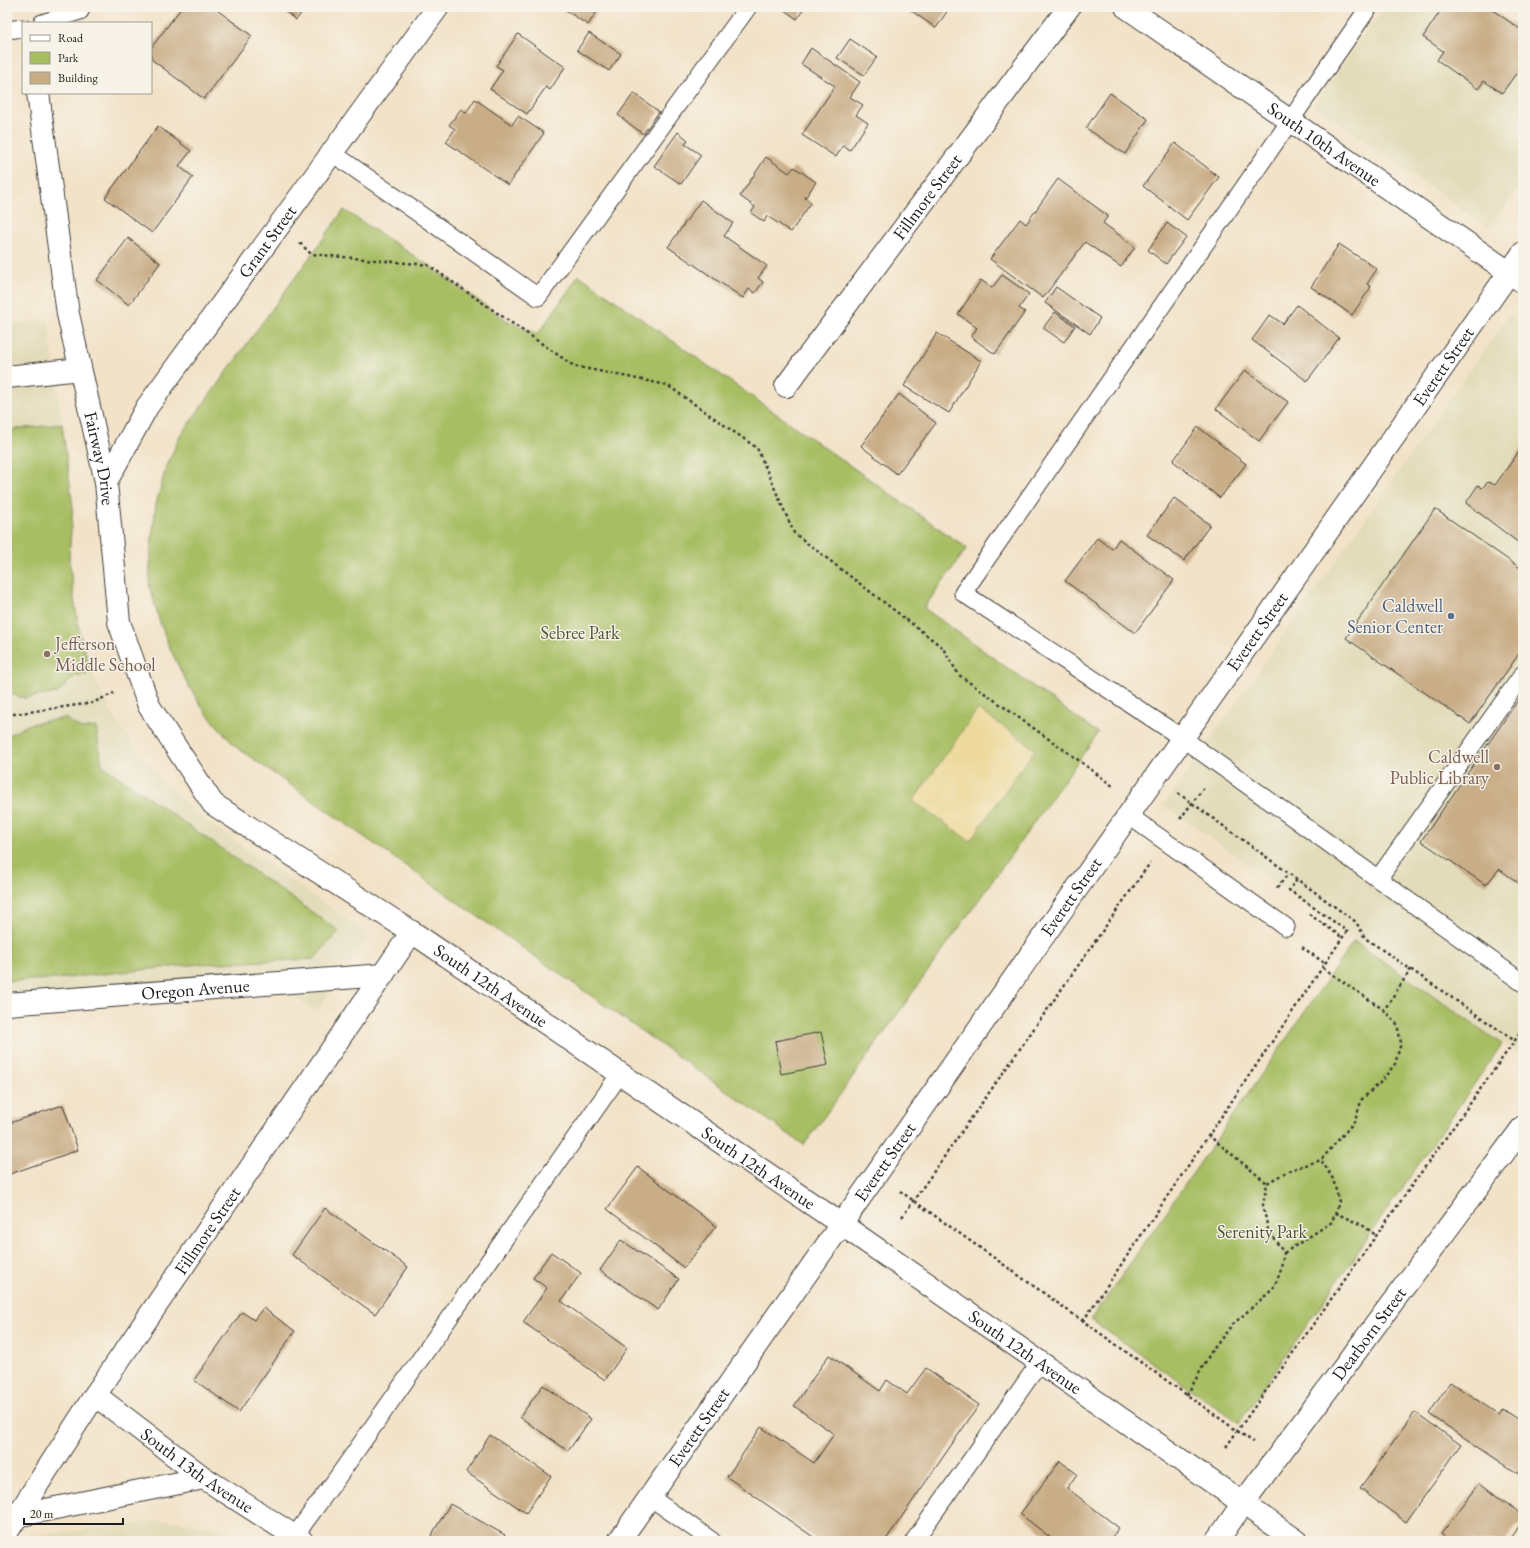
<svg xmlns="http://www.w3.org/2000/svg" width="1530" height="1548" font-family="'EB Garamond',serif">
  <rect width="100%" height="100%" fill="#f7f3e8"/>
  <filter id="ink" filterUnits="userSpaceOnUse"><feTurbulence type="fractalNoise" baseFrequency=".025" numOctaves="2"/><feDisplacementMap in="SourceGraphic" scale="8" xChannelSelector="R" yChannelSelector="G"/><feConvolveMatrix kernelMatrix="1 2 1 2 8 2 1 2 1" color-interpolation-filters="sRGB"/></filter>
  <filter id="wash" filterUnits="userSpaceOnUse"><feTurbulence type="fractalNoise" baseFrequency=".012" numOctaves="4" result="noise"/><feDisplacementMap in="SourceGraphic" scale="16" xChannelSelector="R" yChannelSelector="G"/><feGaussianBlur stdDeviation="0.9" result="paint"/><feColorMatrix in="noise" values="0 0 0 0 0 0 0 0 0 0 0 0 0 0 0 0 0 1.4 0 .05"/><feComposite in="paint" operator="in"/></filter>
  <g filter="url(#wash)">
    <rect width="100%" height="100%" fill="#f2e2c7"/>
    <g fill="#e2dcba">
      <polygon points="1384,7 1489,7 1523,32 1523,182 1489,228 1314,105"/>
      <polygon points="1509,315 1523,324 1523,1057 1164,805"/>
      <polygon points="48,320 73,507 69,556 74,598 80,635 92,673 119,726 154,771 196,814 369,935 317,1011 279,988 7,1013 7,325"/>
      <polygon points="164,1520 208,1526 246,1541 16,1541 19,1538"/>
    </g>
    <g fill="#a7be63" stroke="#626d40">
      <polygon points="344,210 428,265 506,320 538,334 579,275 967,548 924,608 1098,733 804,1145 236,747 206,713 189,687 170,649 159,620 149,584 151,546 156,504 166,468 180,436"/>
      <polygon points="62,424 73,507 69,556 74,598 80,635 92,673 76,675 58,693 24,698 7,693 7,430"/>
      <polygon points="65,718 82,729 96,727 102,765 339,931 314,959 199,964 55,979 7,981 7,736 30,724"/>
      <polygon points="1354,941 1502,1044 1239,1423 1091,1320"/>
    </g>
    <polygon fill="#eeda9e" stroke="#857b5d" points="978,709 1035,749 970,841 913,801"/>
    <g id="blocks">
      <g fill="#c9ad87">
        <polygon points="182,7 213,7 252,36 204,99 151,59 151,48"/>
        <polygon points="279,7 306,7 296,20"/>
        <polygon points="561,7 600,7 588,25"/>
        <polygon points="780,7 805,7 797,19"/>
        <polygon points="906,7 950,7 936,28"/>
        <polygon points="1443,7 1488,7 1523,31 1523,64 1502,93 1484,81 1478,89 1437,60 1443,51 1423,37"/>
        <polygon points="589,33 621,54 609,71 577,50"/>
        <polygon points="518,34 565,67 550,90 546,87 527,114 490,89 503,70 496,66"/>
        <polygon points="850,39 877,57 864,75 837,58"/>
        <polygon points="811,48 860,82 850,97 863,105 856,115 868,123 850,150 843,145 836,157 802,135 835,86 801,64"/>
        <polygon points="634,93 659,112 643,134 618,115"/>
        <polygon points="1110,93 1148,119 1125,154 1086,128"/>
        <polygon points="475,99 512,125 518,116 544,133 508,185 446,142 455,129 449,125 461,109 466,113"/>
        <polygon points="158,126 191,151 179,166 193,177 152,233 105,198"/>
        <polygon points="678,132 688,140 685,144 701,155 681,184 654,166"/>
        <polygon points="1175,143 1219,177 1187,220 1143,186"/>
        <polygon points="766,157 789,173 794,167 816,182 805,198 811,203 791,232 767,216 764,222 751,213 755,207 740,196"/>
        <polygon points="1058,179 1108,216 1103,223 1135,247 1121,267 1085,242 1043,298 990,259 1020,219 1026,224"/>
        <polygon points="701,200 733,223 724,236 767,266 758,278 763,282 755,293 749,289 743,298 668,247"/>
        <polygon points="1167,223 1186,237 1166,264 1148,250"/>
        <polygon points="128,238 160,263 129,305 97,280"/>
        <polygon points="1339,244 1377,269 1367,284 1371,287 1352,315 1311,287"/>
        <polygon points="1002,275 1029,294 1019,308 1025,312 995,354 971,337 977,328 958,314 981,280 992,288"/>
        <polygon points="1056,287 1100,318 1090,334 1045,303"/>
        <polygon points="1297,305 1339,338 1307,381 1252,340 1270,315 1283,324"/>
        <polygon points="1055,312 1075,326 1064,342 1043,328"/>
        <polygon points="937,333 981,361 949,413 904,386"/>
        <polygon points="1245,370 1288,402 1259,441 1216,409"/>
        <polygon points="899,394 936,423 897,474 861,446"/>
        <polygon points="1198,427 1246,464 1220,498 1173,461"/>
        <polygon points="1523,446 1523,546 1466,503 1478,485 1482,488 1488,482 1495,485"/>
        <polygon points="1174,498 1210,525 1184,561 1147,535"/>
        <polygon points="1435,509 1523,570 1523,648 1470,724 1346,638"/>
        <polygon points="1097,538 1112,549 1119,539 1174,580 1135,633 1065,581"/>
        <polygon points="1523,693 1523,886 1499,869 1486,885 1421,841"/>
        <polygon points="821,1032 828,1065 781,1074 775,1041"/>
        <polygon points="63,1105 78,1150 7,1175 7,1124"/>
        <polygon points="638,1167 716,1226 684,1268 607,1209"/>
        <polygon points="325,1208 408,1267 375,1314 292,1255"/>
        <polygon points="621,1240 679,1279 658,1310 600,1270"/>
        <polygon points="551,1252 581,1273 561,1301 627,1348 605,1380 523,1322 547,1288 533,1278"/>
        <polygon points="263,1308 295,1331 239,1412 194,1380 242,1312 254,1320"/>
        <polygon points="829,1355 880,1391 887,1380 907,1394 926,1368 979,1405 885,1541 819,1541 727,1477 761,1427 814,1463 834,1434 794,1406"/>
        <polygon points="1450,1382 1498,1414 1502,1408 1523,1422 1523,1477 1429,1414"/>
        <polygon points="543,1385 591,1419 568,1451 520,1417"/>
        <polygon points="1415,1412 1461,1445 1406,1522 1360,1489"/>
        <polygon points="490,1435 551,1476 526,1513 466,1472"/>
        <polygon points="1060,1461 1077,1474 1067,1488 1119,1528 1109,1541 1055,1541 1020,1514"/>
        <polygon points="1480,1483 1523,1516 1523,1519 1506,1541 1450,1541 1441,1534"/>
        <polygon points="450,1504 505,1535 502,1541 428,1541"/>
      </g>
    </g>
  </g>
  <g filter="url(#ink)">
    <use href="#blocks" fill-opacity="0" stroke="#3c3a36" stroke-width="1"/>
    <g fill="none" stroke-linecap="round" stroke-linejoin="round">
      <defs>
        <g id="service">
          <polyline points="1369,7 963,593 1182,738 1523,983"/>
          <polyline points="42,23 80,11 81,7"/>
          <polyline points="7,30 23,28"/>
          <polyline points="331,152 538,297 748,7"/>
          <polyline points="1128,815 1286,927"/>
          <polyline points="1378,879 1523,674"/>
          <polyline points="650,1497 712,1541"/>
          <polyline points="291,1541 337,1478 620,1074"/>
          <polyline points="914,1541 1040,1362"/>
        </g>
        <g id="minor">
          <path id="s1" d="M38,93L68,314L106,482L119,622L149,706L213,804L412,932L841,1224L1297,1541"/>
          <polyline points="7,377 80,369"/>
          <path id="s2" d="M786,386L1069,7"/>
          <path id="s3" d="M106,482L147,407L438,7"/>
          <path id="s4" d="M7,1004L383,975"/>
          <path id="s5" d="M95,1395L204,1478L302,1541"/>
          <polyline points="11,1517 204,1478"/>
          <path id="s6" d="M7,1532L95,1395L412,932"/>
          <path id="s7" d="M619,1541L1523,253"/>
          <path id="s8" d="M1217,1541L1243,1503L1523,1127"/>
        </g>
        <g id="primary">
          <path id="s9" d="M1126,7L1523,282"/>
        </g>
      </defs>
      <use href="#service" stroke="#3c3a36" stroke-width="19"/>
      <use href="#minor" stroke="#3c3a36" stroke-width="24"/>
      <use href="#primary" stroke="#3c3a36" stroke-width="24"/>
      <g stroke="#3c3a36" stroke-width="2.5" stroke-dasharray="3 3" stroke-linecap="butt">
        <polyline points="300,243 311,254 428,265 574,366 667,385 757,448 794,533 942,647 959,675 1081,762 1114,787"/>
        <polyline points="7,715 92,703 114,693"/>
        <polyline points="1178,793 1356,922 1365,938 1515,1041"/>
        <polyline points="1180,819 1205,786"/>
        <polyline points="1277,888 1288,874"/>
        <polyline points="1309,914 1343,938"/>
        <polyline points="1302,947 1326,964"/>
        <polyline points="1323,968 1384,1010"/>
        <polyline points="1208,1135 1267,1183"/>
        <polyline points="900,1191 1253,1442"/>
        <polyline points="1335,1213 1362,1225 1377,1236"/>
        <polyline points="902,1217 1150,863"/>
        <polyline points="1284,1253 1332,1222 1339,1202 1333,1179 1321,1160"/>
        <polyline points="1083,1321 1347,931 1289,890 1297,879"/>
        <polyline points="1187,1395 1211,1352 1232,1325 1273,1289 1280,1273 1284,1253 1268,1230 1263,1205 1267,1183 1290,1170 1321,1160 1354,1122 1362,1099 1379,1084 1395,1064 1401,1043 1397,1024 1384,1010 1411,969"/>
        <polyline points="1226,1447 1523,1029"/>
      </g>
      <use href="#service" stroke="#fff" stroke-width="17"/>
      <use href="#minor" stroke="#fff" stroke-width="22"/>
      <use href="#primary" stroke="#fff" stroke-width="22"/>
    </g>
  </g>
  <circle fill="#5c6f8a" stroke="#f7f3e8" stroke-width="1.5" cx="1451" cy="616" r="4"/>
  <g fill="#8d6e63" stroke="#f7f3e8" stroke-width="1.5">
    <circle cx="47" cy="654" r="4"/>
    <circle cx="1497" cy="767" r="4"/>
  </g>
  <g text-anchor="middle" stroke-width="3" stroke-linejoin="round" paint-order="stroke">
    <g font-size="18" fill="#1c1c1c" stroke="#f7f3e8">
      <text dy="6" stroke="none"><textPath href="#s9" startOffset="241">South 10th Avenue</textPath></text>
      <text dy="6" stroke="none"><textPath href="#s2" startOffset="236">Fillmore Street</textPath></text>
      <text dy="6" stroke="none"><textPath href="#s3" startOffset="290">Grant Street</textPath></text>
      <text dy="6" stroke="none"><textPath href="#s7" startOffset="1435">Everett Street</textPath></text>
      <text dy="6" stroke="none"><textPath href="#s1" startOffset="371">Fairway Drive</textPath></text>
      <text dy="6" stroke="none"><textPath href="#s7" startOffset="1111">Everett Street</textPath></text>
      <text dy="6" stroke="none"><textPath href="#s7" startOffset="787">Everett Street</textPath></text>
      <text dy="6" stroke="none"><textPath href="#s1" startOffset="1074">South 12th Avenue</textPath></text>
      <text dy="6" stroke="none"><textPath href="#s4" startOffset="189">Oregon Avenue</textPath></text>
      <text dy="6" stroke="none"><textPath href="#s7" startOffset="463">Everett Street</textPath></text>
      <text dy="6" stroke="none"><textPath href="#s1" startOffset="1398">South 12th Avenue</textPath></text>
      <text dy="6" stroke="none"><textPath href="#s6" startOffset="362">Fillmore Street</textPath></text>
      <text dy="6" stroke="none"><textPath href="#s8" startOffset="257">Dearborn Street</textPath></text>
      <text dy="6" stroke="none"><textPath href="#s1" startOffset="1722">South 12th Avenue</textPath></text>
      <text dy="6" stroke="none"><textPath href="#s7" startOffset="139">Everett Street</textPath></text>
      <text dy="6" stroke="none"><textPath href="#s5" startOffset="127">South 13th Avenue</textPath></text>
    </g>
    <g font-size="18" fill="#4e5e75" stroke="#f7f3e8" text-anchor="end">
      <text x="1443" y="612">Caldwell<tspan x="1443" dy="21">Senior Center</tspan></text>
    </g>
    <g font-size="18" fill="#4d5535" stroke="#f7f3e8">
      <text x="580" y="639">Sebree Park</text>
      <text x="1262" y="1238">Serenity Park</text>
    </g>
    <g font-size="18" fill="#785e54" stroke="#f7f3e8" text-anchor="start">
      <text x="55" y="650">Jefferson<tspan x="55" dy="21">Middle School</tspan></text>
      <text x="1489" y="763" text-anchor="end">Caldwell<tspan x="1489" dy="21">Public Library</tspan></text>
    </g>
  </g>
  <rect width="1530" height="1548" fill="none" stroke="#f7f3e8" stroke-width="24"/>
  <rect x="22" y="22" width="130" height="72" fill="#f7f3e8" stroke="#9f9d96"/>
  <rect x="30" y="35" width="20" height="6" fill="#ffffff" stroke="#9f9d96"/>
  <text x="58" y="42" font-size="12" fill="#1c1c1c">Road</text>
  <rect x="30" y="52" width="20" height="12" fill="#a7be63" stroke="#9f9d96"/>
  <text x="58" y="62" font-size="12" fill="#1c1c1c">Park</text>
  <rect x="30" y="72" width="20" height="12" fill="#c9ad87" stroke="#9f9d96"/>
  <text x="58" y="82" font-size="12" fill="#1c1c1c">Building</text>
  <path d="M24 1518v6h99v-6" fill="none" stroke="#1c1c1c" stroke-width="2"/>
  <text x="30" y="1518" font-size="12" fill="#1c1c1c" stroke="#f7f3e8" stroke-width="3" paint-order="stroke">20 m</text>
</svg>
